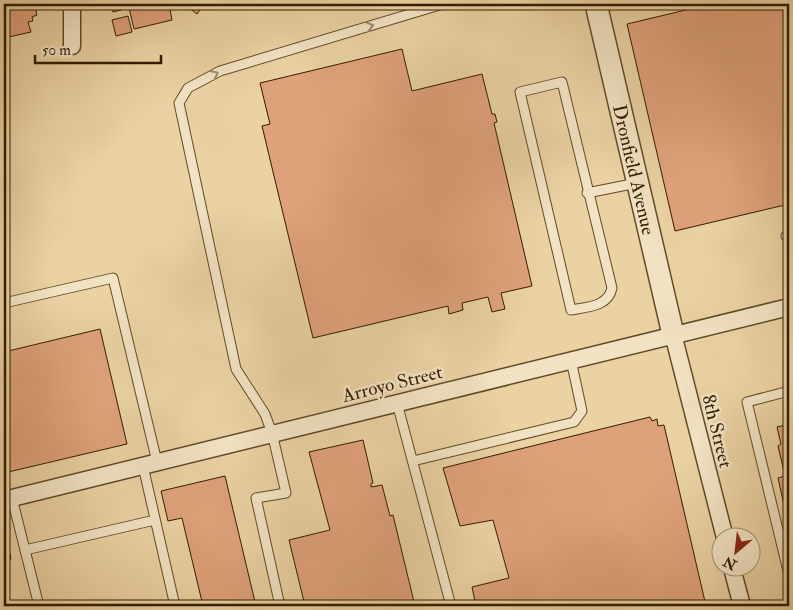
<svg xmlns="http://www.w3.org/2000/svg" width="793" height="610" font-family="'IM FELL Double Pica',serif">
  <rect width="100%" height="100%" fill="#ead2a2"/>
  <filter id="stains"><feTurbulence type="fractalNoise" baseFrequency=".004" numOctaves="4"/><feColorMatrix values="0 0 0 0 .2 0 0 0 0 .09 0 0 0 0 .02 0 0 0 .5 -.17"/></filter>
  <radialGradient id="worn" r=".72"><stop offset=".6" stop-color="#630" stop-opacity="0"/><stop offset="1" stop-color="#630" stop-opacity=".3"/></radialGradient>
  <g fill="#dfa179" stroke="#331c00">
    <polygon points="10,4 34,4 37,15 32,17 33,21 28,22 31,32 4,38 4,5"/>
    <polygon points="111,4 156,4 157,8 169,5 172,20 134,29 129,8 113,12"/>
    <polygon points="184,4 204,4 197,14"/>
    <polygon points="711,4 789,4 789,204 675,231 627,24"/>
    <polygon points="128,16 132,32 116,36 112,20"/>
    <polygon points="402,49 412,91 482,74 492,114 495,114 497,122 494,123 532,286 501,293 505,309 492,312 488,297 462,303 463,310 449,314 448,306 313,338 262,126 270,124 260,83"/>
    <polygon points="100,329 127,444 4,473 4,352"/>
    <polygon points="650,417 652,421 657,419 658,426 664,425 706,606 476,606 472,587 509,578 493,520 460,526 443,468"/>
    <polygon points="789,424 789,513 786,514 778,478 785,476 778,446 781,444 777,427"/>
    <polygon points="363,440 373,483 371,484 371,487 382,485 390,516 393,515 415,606 305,606 289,540 330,530 309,452"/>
    <polygon points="225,476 256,606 203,606 182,518 168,521 161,491"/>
    <polygon points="4,528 11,559 4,561"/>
    <polygon points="4,587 8,606 4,606"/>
  </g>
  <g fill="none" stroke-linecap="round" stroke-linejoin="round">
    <defs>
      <g id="service">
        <path d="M562,82L612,288C608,307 587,307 571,310L520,92Z"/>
        <polyline points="587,193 637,183"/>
        <polyline points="786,236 789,235"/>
        <polyline points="4,303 113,278 157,462"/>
        <polyline points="789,391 747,402 789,575"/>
        <polyline points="397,403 451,606"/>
        <polyline points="413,461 574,422 582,411 571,360"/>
        <polyline points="143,466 175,606"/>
        <polyline points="12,498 39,606"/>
        <polyline points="25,550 155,520"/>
        <polyline points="280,606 256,498 286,493 272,433 265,414 236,369 179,103 188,88 220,71 443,4"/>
      </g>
      <g id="minor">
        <polyline points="72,4 72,46"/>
        <polyline points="673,334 725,538"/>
        <polyline points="4,500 789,307"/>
        <polyline points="732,568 742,606"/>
      </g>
      <g id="tertiary">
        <path id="s1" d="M596,4L673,334"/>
      </g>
    </defs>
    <use href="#service" stroke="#614a28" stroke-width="11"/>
    <use href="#minor" stroke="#614a28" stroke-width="19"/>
    <use href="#tertiary" stroke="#614a28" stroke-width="24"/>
    <use href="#service" stroke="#f1e2c3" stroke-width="9"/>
    <use href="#minor" stroke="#f1e2c3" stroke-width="16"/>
    <use href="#tertiary" stroke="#f1e2c3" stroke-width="21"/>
  </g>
  <defs><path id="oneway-chevron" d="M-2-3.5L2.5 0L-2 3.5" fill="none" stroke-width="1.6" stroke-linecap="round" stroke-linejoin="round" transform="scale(1.25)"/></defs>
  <g stroke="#9c896b">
    <use href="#oneway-chevron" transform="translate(370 26) rotate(-17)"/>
    <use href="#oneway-chevron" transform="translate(215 74) rotate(-26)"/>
  </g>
  <g text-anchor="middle" stroke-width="5" stroke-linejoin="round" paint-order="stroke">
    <g font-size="19" fill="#331c00" stroke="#f1e2c3">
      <text dy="7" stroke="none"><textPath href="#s1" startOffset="170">Dronfield Avenue</textPath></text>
      <text transform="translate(392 383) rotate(-14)" y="7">Arroyo Street</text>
      <text transform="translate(718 431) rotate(76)" y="7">8th Street</text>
    </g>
  </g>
  <rect width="793" height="610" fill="none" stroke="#ead2a2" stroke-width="20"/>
  <rect x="5" y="5" width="783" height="600" fill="none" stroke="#331c00" stroke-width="2.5"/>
  <rect x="10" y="10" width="773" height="590" fill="none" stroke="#331c00"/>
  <g transform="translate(736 552) rotate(208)"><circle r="24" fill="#f1e2c3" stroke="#a59375"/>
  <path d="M0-4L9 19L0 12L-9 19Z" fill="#8f2418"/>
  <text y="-8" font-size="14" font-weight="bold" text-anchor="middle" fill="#331c00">N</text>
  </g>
  <path d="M35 55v8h126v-8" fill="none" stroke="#331c00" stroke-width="2.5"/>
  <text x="42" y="55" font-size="15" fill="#331c00" stroke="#f1e2c3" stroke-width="4" paint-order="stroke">50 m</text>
  <rect width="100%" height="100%" filter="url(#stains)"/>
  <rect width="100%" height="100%" fill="url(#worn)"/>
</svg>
